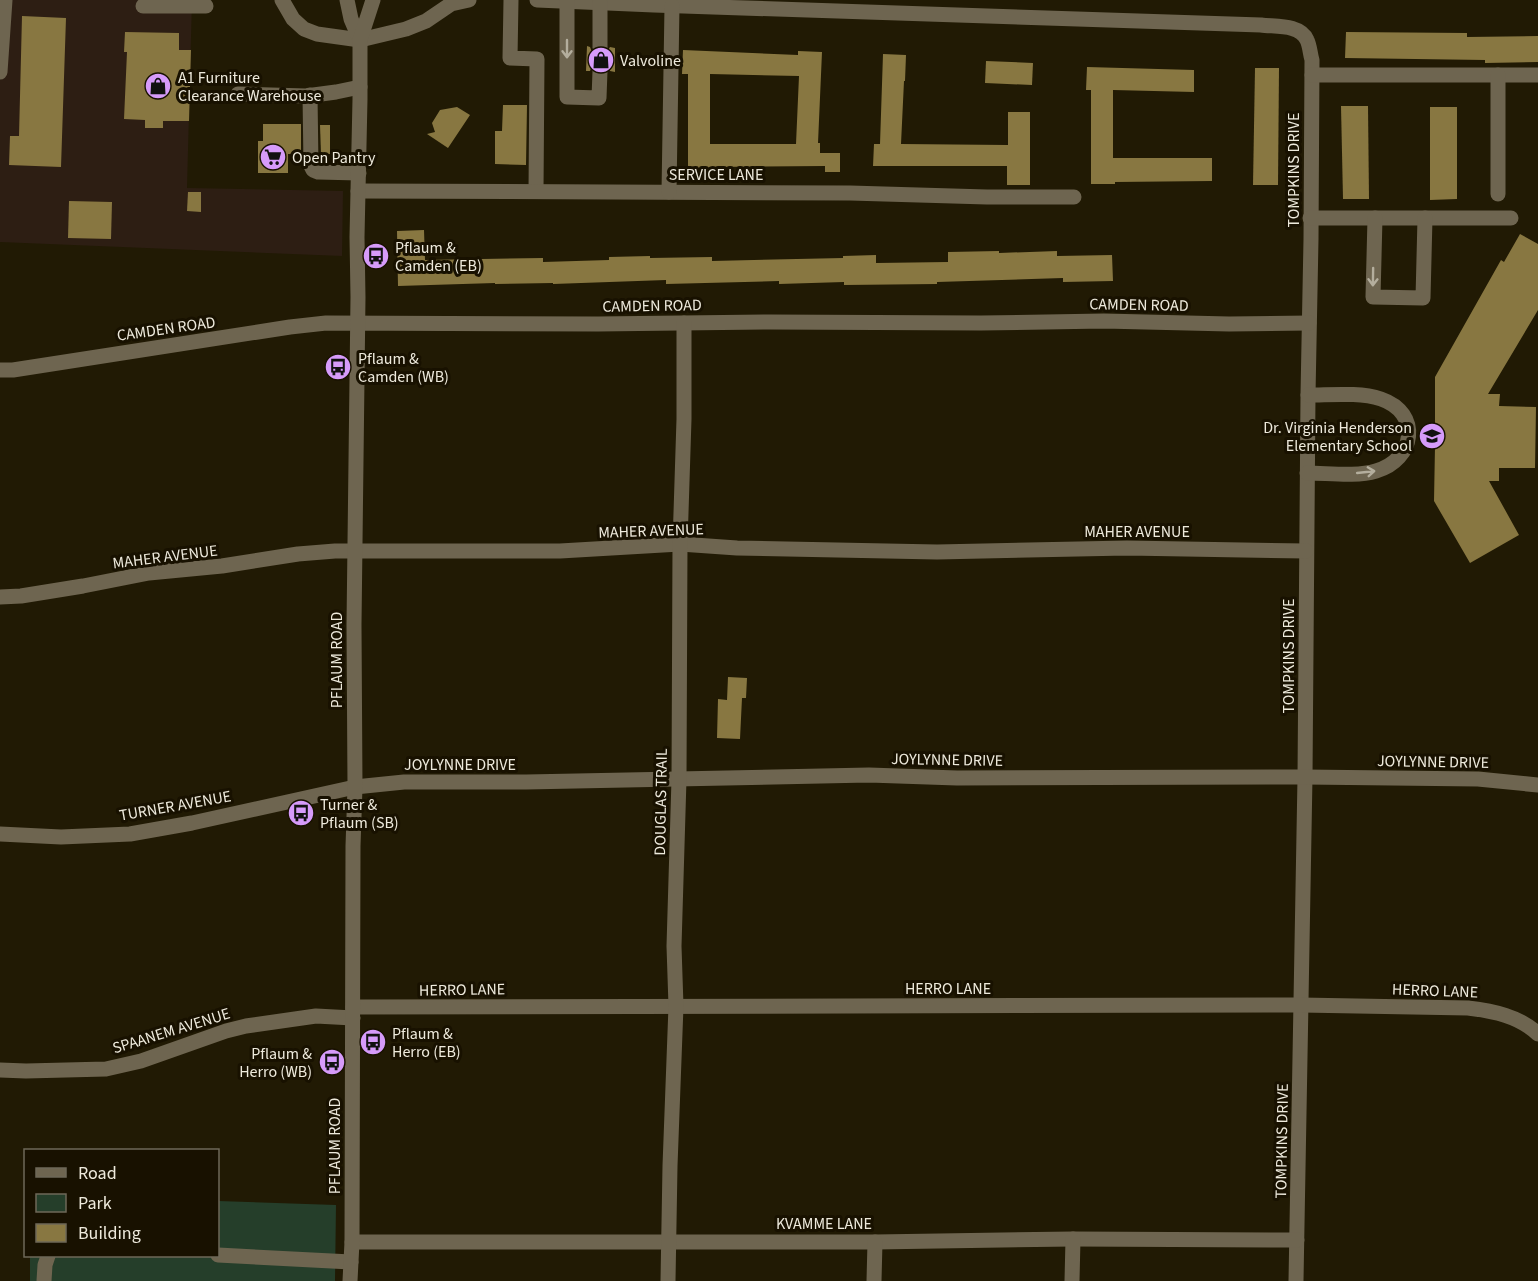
<svg xmlns="http://www.w3.org/2000/svg" width="1538" height="1281" font-family="'Source Sans 3',sans-serif">
  <rect width="100%" height="100%" fill="#211a04"/>
  <polygon fill="#2d1e13" points="0,0 192,0 187,188 343,191 342,256 0,242"/>
  <polygon fill="#253e2a" points="218,1201 336,1205 335,1281 30,1281 30,1256 218,1256"/>
  <g fill="#887741" fill-rule="evenodd">
    <polygon points="22,16 66,18 61,167 9,165 10,136 19,136"/>
    <polygon points="125,32 179,33 179,50 191,50 189,121 163,121 163,128 145,128 145,120 124,119 127,52 124,52"/>
    <polygon points="1346,32 1467,33 1467,37 1538,36 1538,62 1485,63 1485,60 1345,58"/>
    <polygon points="587,46 590,47 592,52 599,57 605,55 610,47 615,48 615,72 610,71 609,67 606,63 600,61 592,65 590,71 586,71"/>
    <path d="M683,50L798,55V51L822,52L818,143H820V153H840V172H825V166L711,167V174H688V74H682ZM710,74L799,76L796,144H710Z"/>
    <polygon points="883,54 906,55 905,81 904,81 901,144 1008,145 1008,112 1030,112 1030,185 1007,185 1007,166 873,166 874,144 880,144"/>
    <polygon points="986,61 1033,63 1032,85 985,83"/>
    <polygon points="1087,67 1194,70 1194,92 1113,90 1113,158 1212,158 1212,181 1115,182 1115,184 1091,184 1091,90 1086,90"/>
    <polygon points="1255,68 1279,68 1278,185 1253,185"/>
    <polygon points="503,105 527,105 526,165 495,164 495,131 502,131"/>
    <polygon points="1341,106 1368,106 1369,199 1343,199"/>
    <polygon points="457,107 470,115 448,148 427,134 435,132 432,123 440,110"/>
    <polygon points="1430,107 1457,107 1457,199 1430,200"/>
    <polygon points="263,124 301,124 301,154 288,154 288,173 258,173 258,141 263,141"/>
    <polygon points="320,125 330,125 330,154 321,154"/>
    <polygon points="188,192 201,192 201,212 187,211"/>
    <polygon points="69,201 112,202 111,239 68,238"/>
    <polygon points="424,230 425,260 543,258 543,262 609,260 609,257 650,256 650,258 712,257 712,261 843,258 843,256 876,255 876,263 948,262 948,252 999,251 999,253 1057,251 1057,256 1112,255 1113,281 1063,282 1063,278 937,282 937,284 844,285 844,282 779,284 779,281 666,284 666,280 553,284 553,283 495,284 495,283 398,286 397,231"/>
    <polygon points="1520,234 1538,244 1538,310 1488,394 1500,394 1499,406 1536,407 1535,468 1499,468 1499,481 1489,481 1519,535 1470,563 1434,501 1435,446 1424,447 1425,425 1435,425 1435,377 1501,260 1504,262"/>
    <polygon points="728,677 747,678 746,698 742,698 740,739 717,738 718,699 727,700"/>
  </g>
  <g fill="none" stroke-linecap="round" stroke-linejoin="round">
    <polyline stroke="#403924" stroke-width="15" stroke-dasharray="15 8" stroke-linecap="butt" points="600,71 600,47"/>
    <g stroke="#6e6550" stroke-width="15">
      <polyline points="282,0 293,19 304,29 317,34 360,40 406,29 426,21 451,4 469,0"/>
      <polyline points="347,0 351,19 360,40"/>
      <polyline points="511,0 510,58 537,59 536,191"/>
      <path d="M537,0L654,5L1261,25C1275,27 1300,24 1307,40C1310,46 1310,54 1312,60L1311,239L1308,395L1305,777L1296,1281"/>
      <polyline points="567,1 567,97 599,98 600,71"/>
      <polyline points="143,6 206,6"/>
      <polyline points="600,47 600,3"/>
      <polyline points="0,72 5,0"/>
      <polyline points="1312,75 1538,75"/>
      <polyline points="238,94 306,96 336,92 360,87"/>
      <polyline points="310,95 311,166 313,170 318,172 359,173"/>
      <polyline points="358,191 850,193 987,197 1074,197"/>
      <polyline points="669,192 672,6"/>
      <polyline points="1498,194 1498,75"/>
      <polyline points="1310,218 1511,218"/>
      <polyline points="1375,218 1373,297 1423,298 1425,218"/>
      <polyline points="0,370 13,370 290,327 326,323 598,324 770,322 981,323 1104,321 1229,324 1309,323"/>
      <path d="M1307,473C1328,473 1356,477 1376,471C1415,460 1422,413 1381,399C1359,392 1331,395 1308,395"/>
      <polyline points="0,597 21,596 83,586 149,573 222,566 298,554 335,551 560,551 680,544 737,548 937,552 1127,548 1306,551"/>
      <polyline points="0,834 61,837 130,834 192,823 355,787 404,782 526,782 869,775 957,778 1305,777 1478,779 1538,785"/>
      <path d="M353,1007L1301,1005L1468,1008C1493,1011 1519,1016 1538,1034"/>
      <polyline points="0,1070 26,1071 106,1069 141,1061 226,1031 246,1026 316,1016 353,1018"/>
      <polyline points="352,1242 875,1242 1073,1239 1297,1240"/>
      <polyline points="218,1255 351,1262"/>
      <polyline points="44,1281 45,1265 48,1256"/>
      <polyline points="350,1281 352,1242 353,846 355,787 354,625 358,297 357,237 360,99 360,40 373,0"/>
      <polyline points="668,1281 670,1166 676,1006 674,946 679,779 680,544 684,419 684,323"/>
      <polyline points="874,1281 875,1242"/>
      <polyline points="1072,1281 1073,1239"/>
    </g>
  </g>
  <defs><path id="oneway-shaft" d="M-6 0H5M1.5-3L5.5 0L1.5 3" fill="none" stroke-width="1.6" stroke-linecap="round" stroke-linejoin="round" transform="scale(1.5)"/></defs>
  <g stroke="#b4ae9d">
    <use href="#oneway-shaft" transform="translate(567 49) rotate(90)"/>
    <use href="#oneway-shaft" transform="translate(1373 277) rotate(91)"/>
    <use href="#oneway-shaft" transform="translate(1366 472) rotate(-6)"/>
  </g>
  <defs>
    <symbol id="shop-disc" viewBox="-11 -11 22 22"><circle r="9.5" fill="#d69bfa" stroke="#181100"/><path d="M-5-2.5h2.3a2.7 3.5 0 0 1 5.4 0H5L5.5 6h-11ZM-1.5-2.5h3a1.5 2.3 0 0 0-3 0Z" fill="#111"/></symbol>
    <symbol id="supermarket-disc" viewBox="-11 -11 22 22"><circle r="9.5" fill="#d69bfa" stroke="#181100"/><path d="M-6-5.5h2.5l.6 2H6L4.5 2H-2.5L-4.4-4H-6ZM-1.5 3.2a1.3 1.3 0 1 0 .1 0ZM3 3.2a1.3 1.3 0 1 0 .1 0Z" fill="#111"/></symbol>
    <symbol id="bus-disc" viewBox="-11 -11 22 22"><circle r="9.5" fill="#d69bfa" stroke="#181100"/><path d="M-5-6H5V4H4V6H2V4H-2V6H-4V4H-5ZM-3.5-4V0h7V-4ZM-3.5 1.2v1.5H-2V1.2ZM2 1.2v1.5H3.5V1.2Z" fill="#111"/></symbol>
    <symbol id="school-disc" viewBox="-11 -11 22 22"><circle r="9.5" fill="#d69bfa" stroke="#181100"/><path d="M0-5L7-2L0 1L-7-2ZM-4 1L0 2.5L4 1V4Q0 6-4 4Z" fill="#111"/></symbol>
  </defs>
  <g fill-rule="evenodd">
    <use href="#shop-disc" x="586" y="45" width="30" height="30"/>
    <use href="#shop-disc" x="143" y="71" width="30" height="30"/>
    <use href="#supermarket-disc" x="258" y="142" width="30" height="30"/>
    <use href="#bus-disc" x="361" y="241" width="30" height="30"/>
    <use href="#bus-disc" x="323" y="352" width="30" height="30"/>
    <use href="#school-disc" x="1417" y="421" width="30" height="30"/>
    <use href="#bus-disc" x="286" y="798" width="30" height="30"/>
    <use href="#bus-disc" x="358" y="1027" width="30" height="30"/>
    <use href="#bus-disc" x="317" y="1047" width="30" height="30"/>
  </g>
  <g text-anchor="middle" stroke-width="6" stroke-linejoin="round" paint-order="stroke">
    <g font-size="16" fill="#eeeadc" stroke="#181100" text-anchor="start">
      <text x="620" y="66">Valvoline</text>
      <text x="178" y="83">A1 Furniture<tspan x="178" dy="18">Clearance Warehouse</tspan></text>
      <text x="292" y="163">Open Pantry</text>
      <text x="395" y="253">Pflaum &amp;<tspan x="395" dy="18">Camden (EB)</tspan></text>
      <text x="358" y="364">Pflaum &amp;<tspan x="358" dy="18">Camden (WB)</tspan></text>
      <text x="1412" y="433" text-anchor="end">Dr. Virginia Henderson<tspan x="1412" dy="18">Elementary School</tspan></text>
      <text x="320" y="810">Turner &amp;<tspan x="320" dy="18">Pflaum (SB)</tspan></text>
      <text x="392" y="1039">Pflaum &amp;<tspan x="392" dy="18">Herro (EB)</tspan></text>
      <text x="312" y="1059" text-anchor="end">Pflaum &amp;<tspan x="312" dy="18">Herro (WB)</tspan></text>
    </g>
    <g font-size="16" fill="#eeeadc" stroke="#181100">
      <text transform="translate(1293 170) rotate(-90)" y="6">TOMPKINS DRIVE</text>
      <text x="716" y="180">SERVICE LANE</text>
      <text transform="translate(1139 304) rotate(1)" y="6">CAMDEN ROAD</text>
      <text transform="translate(652 305) rotate(-1)" y="6">CAMDEN ROAD</text>
      <text transform="translate(166 328) rotate(-8)" y="6">CAMDEN ROAD</text>
      <text transform="translate(651 530) rotate(-2)" y="6">MAHER AVENUE</text>
      <text x="1137" y="537">MAHER AVENUE</text>
      <text transform="translate(165 556) rotate(-7)" y="6">MAHER AVENUE</text>
      <text transform="translate(1288 656) rotate(-90)" y="6">TOMPKINS DRIVE</text>
      <text transform="translate(336 660) rotate(-90)" y="6">PFLAUM ROAD</text>
      <text transform="translate(947 759) rotate(1)" y="6">JOYLYNNE DRIVE</text>
      <text transform="translate(1433 761) rotate(1)" y="6">JOYLYNNE DRIVE</text>
      <text x="460" y="770">JOYLYNNE DRIVE</text>
      <text transform="translate(660 802) rotate(-89)" y="6">DOUGLAS TRAIL</text>
      <text transform="translate(175 805) rotate(-10)" y="6">TURNER AVENUE</text>
      <text x="948" y="994">HERRO LANE</text>
      <text transform="translate(462 989) rotate(-1)" y="6">HERRO LANE</text>
      <text transform="translate(1435 990) rotate(2)" y="6">HERRO LANE</text>
      <text transform="translate(171 1030) rotate(-17)" y="6">SPAANEM AVENUE</text>
      <text transform="translate(1281 1141) rotate(-89)" y="6">TOMPKINS DRIVE</text>
      <text transform="translate(334 1146) rotate(-90)" y="6">PFLAUM ROAD</text>
      <text x="824" y="1229">KVAMME LANE</text>
    </g>
  </g>
  <rect x="24" y="1149" width="195" height="108" fill="#181100" stroke="#6e6858" stroke-width="1.5"/>
  <rect x="36" y="1168" width="30" height="9" fill="#6e6550" stroke="#6e6858" stroke-width="1.5"/>
  <text x="78" y="1179" font-size="18" fill="#eeeadc">Road</text>
  <rect x="36" y="1194" width="30" height="18" fill="#253e2a" stroke="#6e6858" stroke-width="1.5"/>
  <text x="78" y="1209" font-size="18" fill="#eeeadc">Park</text>
  <rect x="36" y="1224" width="30" height="18" fill="#887741" stroke="#6e6858" stroke-width="1.5"/>
  <text x="78" y="1239" font-size="18" fill="#eeeadc">Building</text>
</svg>
